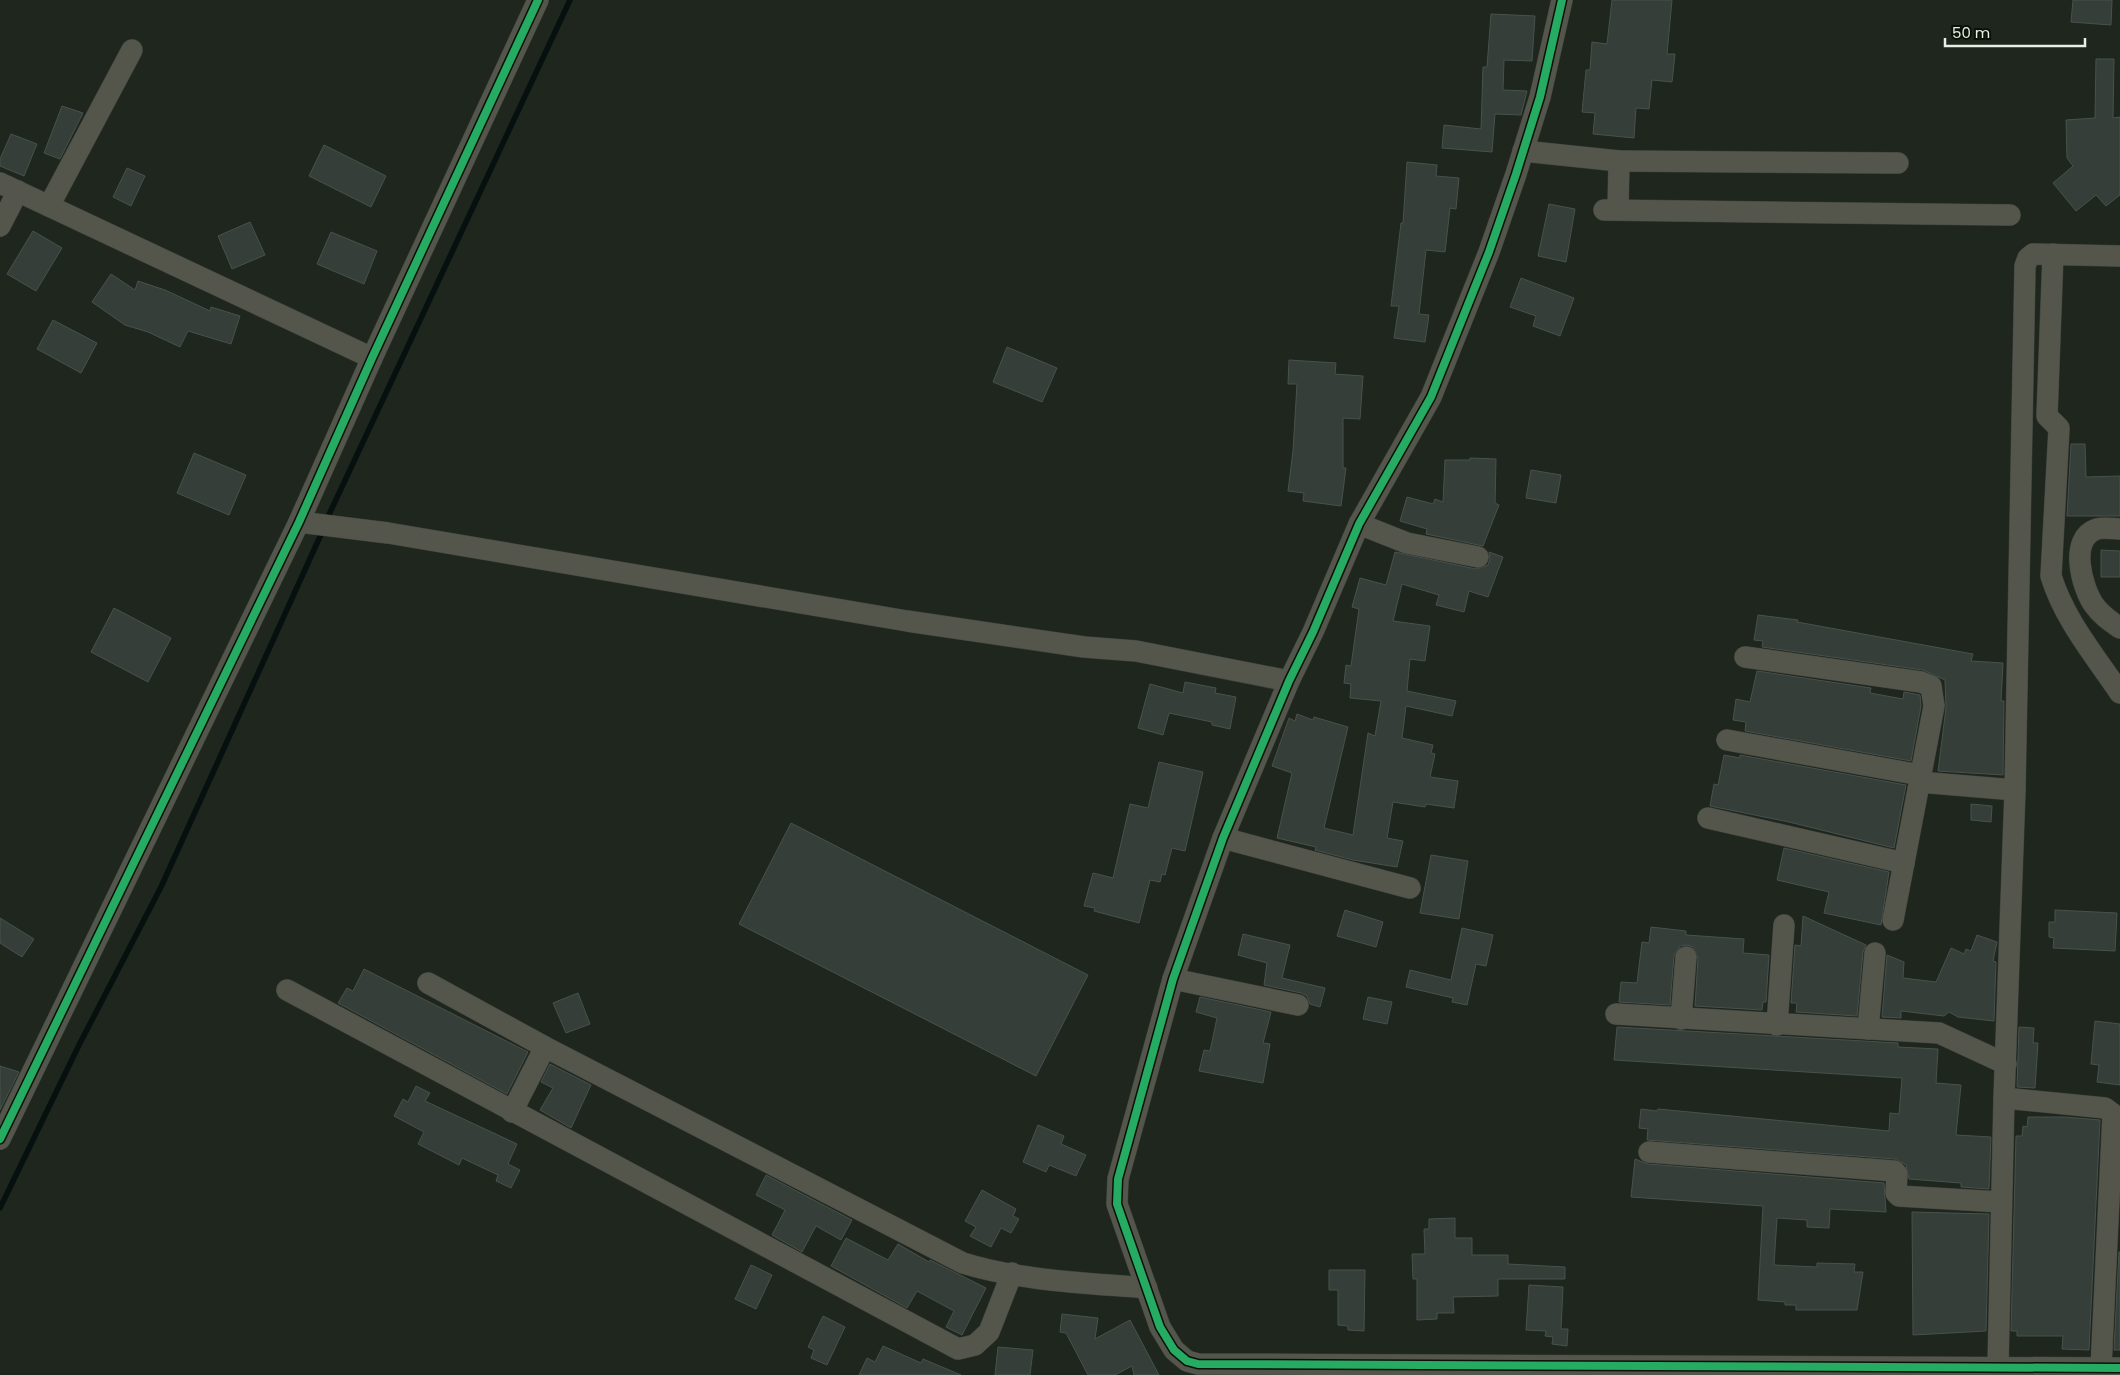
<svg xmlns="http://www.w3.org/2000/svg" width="2120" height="1375" font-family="Poppins,sans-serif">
  <rect width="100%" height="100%" fill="#1e261d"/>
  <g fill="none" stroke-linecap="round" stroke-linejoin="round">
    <g stroke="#05100f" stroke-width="5.5">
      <polyline points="326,521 570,0"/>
      <polyline points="0,1208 79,1045 161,887 323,530"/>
    </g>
  </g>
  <g fill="#353e38" stroke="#48524c">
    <polygon points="1612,0 1672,0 1667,54 1675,54 1672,82 1652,80 1649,109 1636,108 1634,138 1593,134 1595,113 1582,112 1586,70 1590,70 1592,42 1607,44"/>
    <polygon points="2073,0 2112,0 2111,25 2071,22"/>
    <polygon points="1491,14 1535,16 1532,61 1504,60 1503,90 1527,91 1521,115 1495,114 1492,152 1442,148 1444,125 1481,129 1483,67 1487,67"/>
    <polygon points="2096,59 2114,59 2113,118 2120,117 2120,195 2106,206 2096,195 2076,211 2053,183 2073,166 2067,158 2066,120 2095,118"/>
    <polygon points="62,106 83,113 60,159 44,153"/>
    <polygon points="11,134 37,144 24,176 0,166 0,159"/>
    <polygon points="324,145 386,176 371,207 309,176"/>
    <polygon points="1407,162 1437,165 1436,176 1459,178 1456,209 1450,208 1445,252 1426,250 1419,314 1429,315 1425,342 1394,338 1399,306 1391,306 1401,223 1403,223"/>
    <polygon points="127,168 145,176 131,206 113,197"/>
    <polygon points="1549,204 1575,209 1566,262 1538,256"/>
    <polygon points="250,222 265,255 232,269 218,236"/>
    <polygon points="33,231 62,248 36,291 7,274"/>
    <polygon points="331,232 377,251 364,284 317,264"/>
    <polygon points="111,274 135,290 138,281 165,290 210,311 211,307 240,316 231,344 188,331 180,347 148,332 125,325 92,302"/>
    <polygon points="1521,278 1574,298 1560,336 1533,326 1536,316 1510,307"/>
    <polygon points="53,320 97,343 81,373 37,349"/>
    <polygon points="1007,347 1057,368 1042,402 993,382"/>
    <polygon points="1289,360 1336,363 1335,374 1363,376 1360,419 1343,418 1343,468 1346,468 1341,506 1303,501 1304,493 1288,491 1293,451 1297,384 1288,384"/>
    <polygon points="2071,444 2085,444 2086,477 2120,476 2120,516 2067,516"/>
    <polygon points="194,453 246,475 229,515 177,493"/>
    <polygon points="1470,458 1496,459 1495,503 1499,505 1483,546 1426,534 1427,529 1400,521 1407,497 1433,504 1435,499 1443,502 1445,460 1470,460"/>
    <polygon points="1531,470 1561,475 1556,503 1526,498"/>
    <polygon points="2101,550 2120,551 2120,577 2101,577"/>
    <polygon points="1395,552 1476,569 1488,565 1490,559 1489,552 1503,557 1488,597 1469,591 1464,612 1436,605 1439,595 1402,584 1393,621 1430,626 1425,661 1410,659 1407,691 1456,701 1452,716 1406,706 1402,738 1433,745 1431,753 1435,754 1430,777 1458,781 1454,808 1426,804 1425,807 1393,802 1387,838 1403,841 1397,867 1353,860 1315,850 1316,847 1277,838 1292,773 1272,766 1289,718 1295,721 1297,714 1313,720 1314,717 1348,727 1324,828 1353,835 1368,733 1375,736 1381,701 1350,698 1351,684 1344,683 1346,665 1351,666 1359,609 1352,607 1360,578 1386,585"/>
    <polygon points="114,608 171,638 148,682 91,652"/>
    <polygon points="1758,615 1798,620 1797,622 1973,654 1971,661 2003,663 2001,701 2004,701 2003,775 1938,771 1946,708 1945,680 1923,670 1762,647 1763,641 1754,640"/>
    <polygon points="1757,671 1871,688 1870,693 1903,699 1904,692 1920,695 1921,706 1911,761 1745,731 1746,722 1733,720 1736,699 1750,702"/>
    <polygon points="1185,682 1216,688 1215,693 1236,697 1230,729 1212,725 1212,722 1169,713 1163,735 1138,728 1150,684 1183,693"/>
    <polygon points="1724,755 1740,758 1740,755 1906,785 1894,848 1789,822 1710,806 1714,784 1718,785"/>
    <polygon points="1159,762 1203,772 1185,851 1172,848 1165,875 1162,874 1160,882 1150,880 1139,923 1094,911 1095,908 1084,906 1093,873 1113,878 1130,804 1148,808"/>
    <polygon points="1971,804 1992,806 1991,822 1971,820"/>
    <polygon points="791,823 1088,975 1036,1076 739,924"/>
    <polygon points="1784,848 1889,872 1881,925 1824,913 1829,892 1777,880"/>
    <polygon points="1431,855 1468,861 1459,919 1420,913"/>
    <polygon points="1345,910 1383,922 1376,947 1337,936"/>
    <polygon points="2055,910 2117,913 2115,951 2053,948 2054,938 2049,937 2049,922 2055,922"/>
    <polygon points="1803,916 1866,945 1863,952 1857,1016 1796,1012 1797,1003 1791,1003 1795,945 1801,946"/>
    <polygon points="0,918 34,939 22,957 0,943"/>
    <polygon points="1651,927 1686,931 1686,935 1744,939 1743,953 1769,955 1766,1002 1763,1002 1762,1010 1695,1006 1698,958 1693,947 1687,945 1680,946 1674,956 1670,1005 1619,1002 1621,982 1637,983 1642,942 1649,943"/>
    <polygon points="1462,928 1493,935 1486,966 1476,964 1467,1005 1452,1002 1453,998 1406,987 1410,970 1451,980"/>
    <polygon points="1243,934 1290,945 1282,978 1325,988 1320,1007 1310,1004 1307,996 1301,993 1264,985 1267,963 1238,955"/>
    <polygon points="1977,935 1997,942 1993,961 1996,962 1994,1021 1958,1017 1949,1012 1944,1016 1901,1011 1901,1018 1882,1017 1887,955 1904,962 1903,978 1936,982 1951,948 1964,954 1966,949 1971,951"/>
    <polygon points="364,969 528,1052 507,1094 338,1003 347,988 353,991"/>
    <polygon points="578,993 590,1024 566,1033 553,1003"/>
    <polygon points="1200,997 1271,1012 1263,1043 1270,1044 1263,1083 1199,1071 1204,1050 1210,1051 1217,1018 1196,1012"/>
    <polygon points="1368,997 1392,1002 1387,1024 1363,1019"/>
    <polygon points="2095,1021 2120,1024 2120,1085 2097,1082 2099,1065 2091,1064"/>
    <polygon points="1617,1027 1898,1043 1898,1047 1938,1049 1936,1083 1961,1085 1956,1135 1991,1137 1989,1189 1961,1187 1961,1183 1909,1179 1906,1165 1895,1159 1647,1140 1648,1129 1639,1128 1641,1109 1657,1111 1658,1109 1889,1131 1890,1113 1899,1114 1902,1078 1614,1060"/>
    <polygon points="2019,1027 2034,1028 2033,1043 2038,1043 2035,1088 2017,1087"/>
    <polygon points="550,1064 591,1085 571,1128 540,1110 553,1088 541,1082"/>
    <polygon points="0,1066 19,1072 0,1110"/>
    <polygon points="416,1086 430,1093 425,1101 517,1144 508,1164 520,1170 511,1188 496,1181 498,1175 462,1158 459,1165 418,1144 424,1132 394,1116 403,1099 408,1102"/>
    <polygon points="2028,1117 2065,1117 2100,1120 2089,1350 2062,1349 2063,1336 2017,1336 2017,1331 2011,1331 2016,1136 2022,1136 2023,1126 2027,1127"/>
    <polygon points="1038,1125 1064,1136 1061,1144 1086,1155 1076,1176 1049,1165 1046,1172 1023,1162"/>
    <polygon points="1635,1159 1648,1164 1884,1183 1886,1212 1830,1209 1829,1228 1807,1227 1807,1220 1777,1218 1774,1265 1817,1267 1817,1263 1855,1264 1854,1272 1863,1272 1857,1310 1796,1310 1796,1305 1785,1305 1785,1302 1758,1300 1763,1206 1631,1197"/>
    <polygon points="766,1175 852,1220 841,1240 816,1226 802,1252 772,1235 785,1210 756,1195"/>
    <polygon points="982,1190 1016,1209 1013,1216 1019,1219 1011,1233 1001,1228 991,1247 970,1236 976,1227 965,1221"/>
    <polygon points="1912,1212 1989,1214 1986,1331 1913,1335"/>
    <polygon points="1455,1218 1455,1238 1472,1238 1472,1255 1508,1255 1508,1264 1565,1267 1565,1279 1498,1279 1498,1296 1453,1297 1454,1313 1437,1313 1437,1319 1417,1320 1417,1279 1413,1279 1412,1254 1425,1254 1424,1229 1429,1229 1429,1219"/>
    <polygon points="846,1238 888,1260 898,1244 929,1262 930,1260 986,1288 962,1335 946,1327 954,1311 917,1291 907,1308 831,1266"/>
    <polygon points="2119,1252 2120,1252 2120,1350 2114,1350"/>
    <polygon points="751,1265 772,1275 756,1309 735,1299"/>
    <polygon points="1329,1270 1365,1270 1364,1331 1348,1330 1348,1326 1338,1325 1338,1290 1329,1290"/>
    <polygon points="1529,1285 1563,1287 1561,1329 1568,1329 1567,1346 1552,1344 1553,1337 1545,1336 1546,1331 1526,1330"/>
    <polygon points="1062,1314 1098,1318 1095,1339 1130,1320 1159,1375 1134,1375 1132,1366 1115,1375 1088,1375 1066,1333 1060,1332"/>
    <polygon points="823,1316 845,1327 827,1365 811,1358 814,1350 808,1347"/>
    <polygon points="883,1346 921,1363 923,1359 961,1375 859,1375 867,1358 875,1362"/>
    <polygon points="998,1347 1033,1350 1030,1375 995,1375"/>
  </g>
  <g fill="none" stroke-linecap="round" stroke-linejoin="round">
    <defs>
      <g id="minor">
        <polyline points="1562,0 1540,97 1516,174 1489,252 1431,397 1359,524 1313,632 1289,681 1223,838 1173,979 1118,1179 1117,1204 1160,1327 1174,1350 1187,1361 1198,1364 2120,1368"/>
        <polyline points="1523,151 1619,161 1618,209"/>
        <polyline points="1619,161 1898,163"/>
        <polyline points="0,183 372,358"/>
        <polyline points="49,206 132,50"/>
        <polyline points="1604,210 2010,215"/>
        <polyline points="0,226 18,191"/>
        <path d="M2053,254L2047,416L2059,428L2051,576C2064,619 2095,656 2120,693"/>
        <polyline points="299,522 388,533 907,621 1084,647 1136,651 1289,681"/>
        <polyline points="1359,524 1407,543 1478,557"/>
        <path d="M2120,529C2113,529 2103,527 2097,529C2068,538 2082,588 2094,605C2101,615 2110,621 2120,628"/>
        <polyline points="1745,657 1921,682 1931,686 1934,706 1893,920"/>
        <polyline points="1727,740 1920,775"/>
        <polyline points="1919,782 2015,790"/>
        <polyline points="1708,818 1904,863"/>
        <polyline points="1223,838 1410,888"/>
        <polyline points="1173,979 1298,1005"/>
        <path d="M428,983L545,1047L963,1263C1021,1281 1087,1283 1147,1288"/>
        <polyline points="287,990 958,1349 975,1345 989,1332 1012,1273"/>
        <polyline points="1616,1014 1939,1033 2006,1064"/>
        <polyline points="1681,1019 1686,957"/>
        <polyline points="1777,1025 1784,925"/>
        <polyline points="1868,1029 1875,953"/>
        <polyline points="2004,1098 2105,1108 2113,1114 2101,1368"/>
        <polyline points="512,1112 545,1047"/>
        <polyline points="0,1139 299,522 372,358 538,0"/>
        <polyline points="1649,1152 1894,1171 1897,1174 1896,1193 1899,1196 2001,1202"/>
        <polyline points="1998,1367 2004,1098 2015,790 2025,266 2028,258 2033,254 2120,256"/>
      </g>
    </defs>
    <use href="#minor" stroke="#3b413a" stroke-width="22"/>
    <use href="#minor" stroke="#54564c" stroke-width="21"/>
    <defs>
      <g id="cycleway">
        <polyline points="1562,0 1540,97 1516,174 1489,252 1431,397 1359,524 1313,632 1289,681 1223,838 1173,979 1118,1179 1117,1204 1160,1327 1174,1350 1187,1361 1198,1364 2120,1368"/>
        <polyline points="0,1139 299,522 372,358 538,0"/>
      </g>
    </defs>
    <use href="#cycleway" stroke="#0a1109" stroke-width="11"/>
    <use href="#cycleway" stroke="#26ab63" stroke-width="8"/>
  </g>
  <path d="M1945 38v8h140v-8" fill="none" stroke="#e6f0e4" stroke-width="2.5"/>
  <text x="1952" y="38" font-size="15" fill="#e6f0e4" stroke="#0a1109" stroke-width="4" paint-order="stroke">50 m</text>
</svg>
